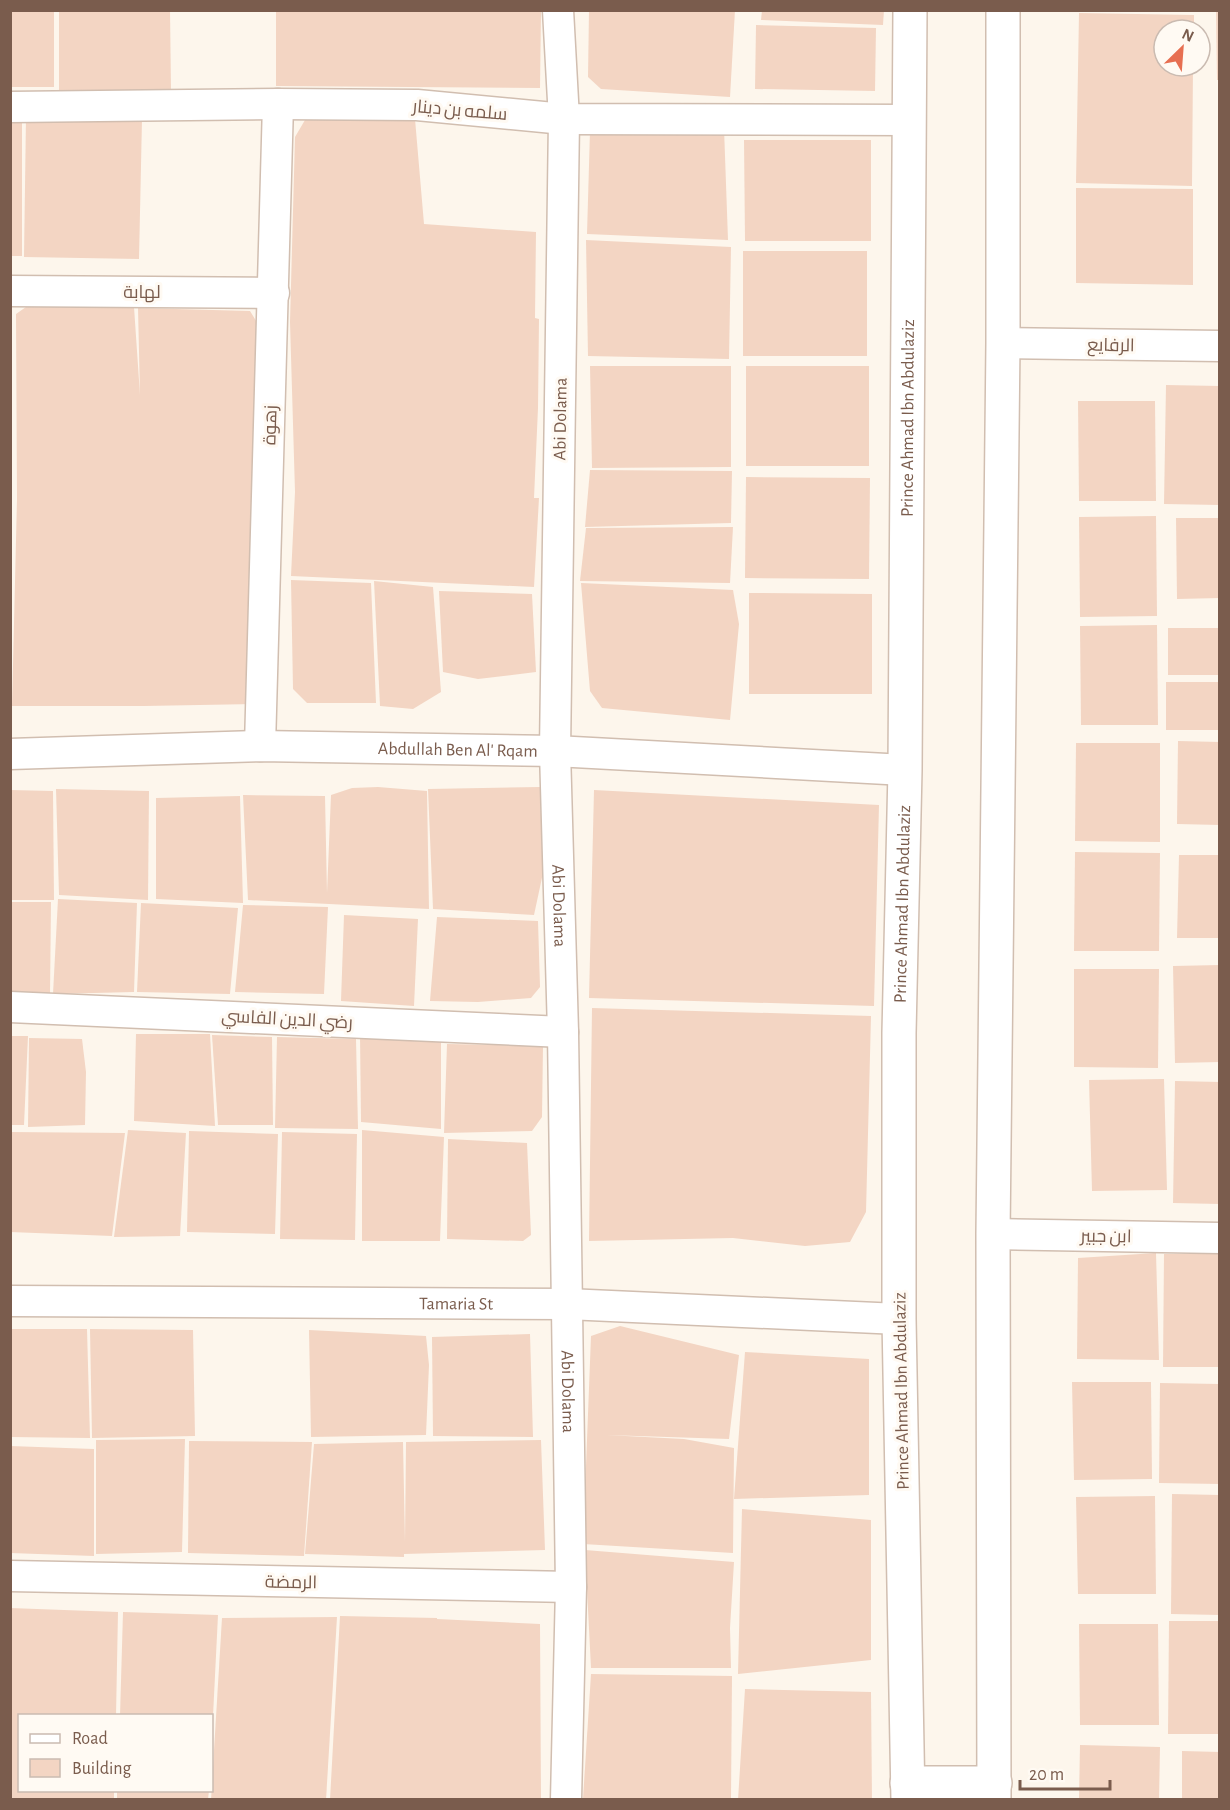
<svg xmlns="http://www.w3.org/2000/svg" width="1230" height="1810" font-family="'Alegreya Sans',Cairo,sans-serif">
  <rect width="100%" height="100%" fill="#fdf6ec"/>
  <g fill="#f3d5c3">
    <rect x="10" y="10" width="44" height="77"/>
    <polygon points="59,10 170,10 171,91 59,92"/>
    <polygon points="276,10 541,10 540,88 276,86"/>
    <polygon points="589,10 735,10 730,97 601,89 588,77"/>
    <polygon points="762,10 884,10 883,25 761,20"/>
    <polygon points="1216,10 1220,10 1220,80 1217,80"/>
    <polygon points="1079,13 1194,15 1194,30 1164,30 1164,66 1193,66 1192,186 1076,183"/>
    <polygon points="756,25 876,28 875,91 755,89"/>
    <polygon points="26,117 142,119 139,259 24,257"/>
    <rect x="10" y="118" width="12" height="138"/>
    <polygon points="415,119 424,224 536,232 535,318 539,319 538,408 534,498 539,498 534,587 291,576 295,492 290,322 295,137 305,120"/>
    <polygon points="724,128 728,240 587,234 590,131"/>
    <polygon points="744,140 871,140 871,241 745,241"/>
    <polygon points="1076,188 1193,189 1193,285 1076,283"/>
    <polygon points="586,240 731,247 729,359 588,356"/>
    <rect x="743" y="251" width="124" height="105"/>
    <polygon points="26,307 134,307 140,395 138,308 250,311 263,332 255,704 144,706 12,706 17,499 16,314"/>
    <polygon points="590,366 731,366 731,467 592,468"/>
    <rect x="746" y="366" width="123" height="100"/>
    <polygon points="1166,385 1220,386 1220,505 1164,504"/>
    <polygon points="1078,401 1155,401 1156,501 1079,501"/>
    <polygon points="590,470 732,471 731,523 585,527"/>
    <polygon points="746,477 870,478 869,579 745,578"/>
    <polygon points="1156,516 1157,616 1080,617 1079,517"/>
    <polygon points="1176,518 1220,518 1220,598 1177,599"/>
    <polygon points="733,527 730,583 580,581 586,528"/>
    <polygon points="291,580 371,583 376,703 307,703 293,689"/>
    <polygon points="374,581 433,587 441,692 413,709 380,706"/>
    <polygon points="581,583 733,590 739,624 730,720 602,708 590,691"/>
    <polygon points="439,591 532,594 536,672 478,679 443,672"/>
    <polygon points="749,593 872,594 872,694 749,694"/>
    <polygon points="1157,625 1158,725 1081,725 1080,626"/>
    <rect x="1168" y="628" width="52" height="47"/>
    <rect x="1166" y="682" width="54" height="48"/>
    <polygon points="1178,741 1220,742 1220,825 1177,824"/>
    <polygon points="1076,743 1160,743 1160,842 1075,841"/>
    <polygon points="378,787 427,791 429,909 248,900 243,795 325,796 327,893 331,795 352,788"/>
    <polygon points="540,787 543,873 534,915 433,909 428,789"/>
    <polygon points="56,789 149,791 148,900 59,895"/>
    <polygon points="10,790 53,791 54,900 10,900"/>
    <polygon points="594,790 879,805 874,1006 589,998"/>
    <polygon points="240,796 243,903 156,899 156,798"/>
    <polygon points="1075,852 1160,853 1159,951 1074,951"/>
    <polygon points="1179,855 1220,855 1220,938 1177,938"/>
    <polygon points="58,899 137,903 134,992 53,994"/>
    <polygon points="10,902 51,902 50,995 10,994"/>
    <polygon points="141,903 238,908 230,994 137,992"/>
    <polygon points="243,905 328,907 324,994 235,992"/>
    <polygon points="344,915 418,919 414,1006 341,1001"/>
    <polygon points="437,917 538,921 540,987 531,998 478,1002 430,1001"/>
    <polygon points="1220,965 1220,1062 1175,1063 1173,966"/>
    <polygon points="1074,969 1159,969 1158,1068 1074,1067"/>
    <polygon points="592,1008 871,1016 866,1212 850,1242 805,1246 733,1238 589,1241"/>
    <polygon points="136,1034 210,1034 215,1126 134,1121"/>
    <polygon points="360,1034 441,1039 441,1129 361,1122"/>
    <polygon points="212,1035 272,1037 273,1125 218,1125"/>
    <polygon points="10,1036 28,1036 24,1125 10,1125"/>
    <polygon points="277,1037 356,1039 358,1129 275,1128"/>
    <polygon points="29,1038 82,1039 86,1072 85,1125 28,1127"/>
    <polygon points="447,1044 543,1046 542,1117 532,1131 444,1133"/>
    <polygon points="1164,1079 1167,1190 1092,1191 1089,1080"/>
    <polygon points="1175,1081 1220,1082 1220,1204 1173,1203"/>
    <polygon points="128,1130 186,1133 180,1236 114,1237"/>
    <polygon points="362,1130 444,1137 440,1241 362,1241"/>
    <polygon points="189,1131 278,1134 275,1234 187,1232"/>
    <polygon points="10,1132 125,1133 112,1236 10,1232"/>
    <polygon points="282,1132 357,1134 355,1240 280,1239"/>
    <polygon points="448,1139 527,1143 531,1235 523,1241 447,1239"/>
    <polygon points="1156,1253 1159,1360 1077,1359 1078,1258"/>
    <polygon points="1164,1254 1220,1254 1220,1367 1163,1367"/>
    <polygon points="620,1326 739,1355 729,1439 606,1435 684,1439 734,1448 733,1553 583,1544 591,1336"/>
    <polygon points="10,1329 87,1329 90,1438 10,1437"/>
    <polygon points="90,1329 193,1330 195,1436 92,1438"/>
    <polygon points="309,1330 426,1336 429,1365 426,1435 311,1437"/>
    <polygon points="530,1334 533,1437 433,1436 432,1337"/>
    <polygon points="745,1352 869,1359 869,1495 734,1499"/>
    <polygon points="1072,1382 1151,1382 1152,1479 1074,1480"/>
    <polygon points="1160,1383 1220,1384 1220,1484 1159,1483"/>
    <polygon points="185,1439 182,1552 96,1554 96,1440"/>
    <polygon points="541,1440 545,1550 404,1554 404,1557 305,1554 314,1444 403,1442 405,1542 406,1442"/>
    <polygon points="189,1441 312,1442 304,1556 188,1553"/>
    <polygon points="10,1446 94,1449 94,1556 10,1553"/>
    <polygon points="1172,1494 1220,1495 1220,1615 1171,1614"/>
    <polygon points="1155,1496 1156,1594 1078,1594 1076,1497"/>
    <polygon points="742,1509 871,1520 871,1660 738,1674"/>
    <polygon points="585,1550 734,1562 730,1628 731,1668 591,1668"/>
    <polygon points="10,1608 118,1612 116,1716 20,1716 20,1790 114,1790 114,1800 10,1800"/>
    <polygon points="123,1612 218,1615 213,1716 120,1716"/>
    <polygon points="340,1616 437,1618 437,1619 540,1624 541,1800 330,1800"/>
    <polygon points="337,1617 326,1800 211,1800 222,1618"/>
    <polygon points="1169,1621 1220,1621 1220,1734 1168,1734"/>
    <polygon points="1079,1624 1158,1624 1159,1725 1080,1725"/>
    <polygon points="591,1674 732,1676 731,1800 583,1799"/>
    <polygon points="745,1689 871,1692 872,1800 738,1800"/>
    <polygon points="1080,1745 1160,1747 1159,1800 1079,1800"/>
    <polygon points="1182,1751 1220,1752 1220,1799 1182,1798"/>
    <polygon points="117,1790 209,1790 208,1800 117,1800"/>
  </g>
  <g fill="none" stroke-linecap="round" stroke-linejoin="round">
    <defs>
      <g id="minor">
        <path id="s1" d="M558,10L564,119L555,751L563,1032L571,1587L566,1800"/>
        <polyline points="10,107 278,104 417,105 564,119 909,120"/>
        <polyline points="10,291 274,293"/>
        <polyline points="1003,343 1220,346"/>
        <polyline points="260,746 278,104"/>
        <path id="s2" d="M10,754L260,746L555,751L905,770"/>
        <polyline points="10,1007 563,1032"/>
        <polyline points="993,1234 1220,1238"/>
        <path id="s3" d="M10,1301L567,1304L899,1319"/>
        <polyline points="10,1576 571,1587"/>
      </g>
      <g id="tertiary">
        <polyline points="907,1783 995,1783"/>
        <path id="s4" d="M908,1800L899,1319V1033L905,770L910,10"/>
        <polyline points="994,1800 993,1234 1003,343 1003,10"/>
      </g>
    </defs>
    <use href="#minor" stroke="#d1beb0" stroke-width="33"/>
    <use href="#tertiary" stroke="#d1beb0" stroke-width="36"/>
    <use href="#minor" stroke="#fff" stroke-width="30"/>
    <use href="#tertiary" stroke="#fff" stroke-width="33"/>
  </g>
  <g text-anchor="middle" stroke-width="6" stroke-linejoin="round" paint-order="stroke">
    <g font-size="18" fill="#7a5c4d" stroke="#fffaf3">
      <text transform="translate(460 110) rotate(5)" y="6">سلمه بن دينار</text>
      <text x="142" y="298">لهابة</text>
      <text transform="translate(1111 345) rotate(1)" y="6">الرفايع</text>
      <text transform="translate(560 419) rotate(-89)" y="6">Abi Dolama</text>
      <text dy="6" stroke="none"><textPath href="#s4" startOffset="1382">Prince Ahmad Ibn Abdulaziz</textPath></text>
      <text transform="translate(270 425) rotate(-88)" y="6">زهوة</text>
      <text dy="6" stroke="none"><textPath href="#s2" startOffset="448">Abdullah Ben Al' Rqam</textPath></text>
      <text dy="6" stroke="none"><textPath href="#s1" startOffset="896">Abi Dolama</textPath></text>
      <text dy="6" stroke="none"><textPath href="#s4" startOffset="896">Prince Ahmad Ibn Abdulaziz</textPath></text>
      <text transform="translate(287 1019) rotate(3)" y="6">رضي الدين الفاسي</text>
      <text transform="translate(1106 1236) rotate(1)" y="6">ابن جبير</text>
      <text dy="6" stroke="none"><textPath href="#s3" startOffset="446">Tamaria St</textPath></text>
      <text dy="6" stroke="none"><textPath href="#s1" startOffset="1382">Abi Dolama</textPath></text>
      <text transform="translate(901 1391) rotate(-91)" y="6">Prince Ahmad Ibn Abdulaziz</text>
      <text transform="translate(291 1582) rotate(1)" y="6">الرمضة</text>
    </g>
  </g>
  <rect width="1230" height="1810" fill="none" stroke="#7a5c4d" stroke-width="24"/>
  <rect x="18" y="1714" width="195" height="78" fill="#fffaf3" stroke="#cabbb1" stroke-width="1.5"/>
  <rect x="30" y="1734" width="30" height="9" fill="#ffffff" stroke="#cabbb1" stroke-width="1.5"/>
  <text x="72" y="1744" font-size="18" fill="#7a5c4d">Road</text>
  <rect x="30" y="1759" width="30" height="18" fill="#f3d5c3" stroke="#cabbb1" stroke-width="1.5"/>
  <text x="72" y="1774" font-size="18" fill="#7a5c4d">Building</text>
  <g transform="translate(1182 48) rotate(25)"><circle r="28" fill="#fffaf3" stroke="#cabbb1" stroke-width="1.5"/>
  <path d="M0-4.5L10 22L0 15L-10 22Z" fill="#e76f51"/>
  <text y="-9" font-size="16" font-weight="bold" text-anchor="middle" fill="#7a5c4d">N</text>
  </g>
  <path d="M1020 1780v9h90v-9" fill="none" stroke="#7a5c4d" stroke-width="3"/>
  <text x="1029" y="1780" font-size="18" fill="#7a5c4d" stroke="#fffaf3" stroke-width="4.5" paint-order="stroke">20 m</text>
</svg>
